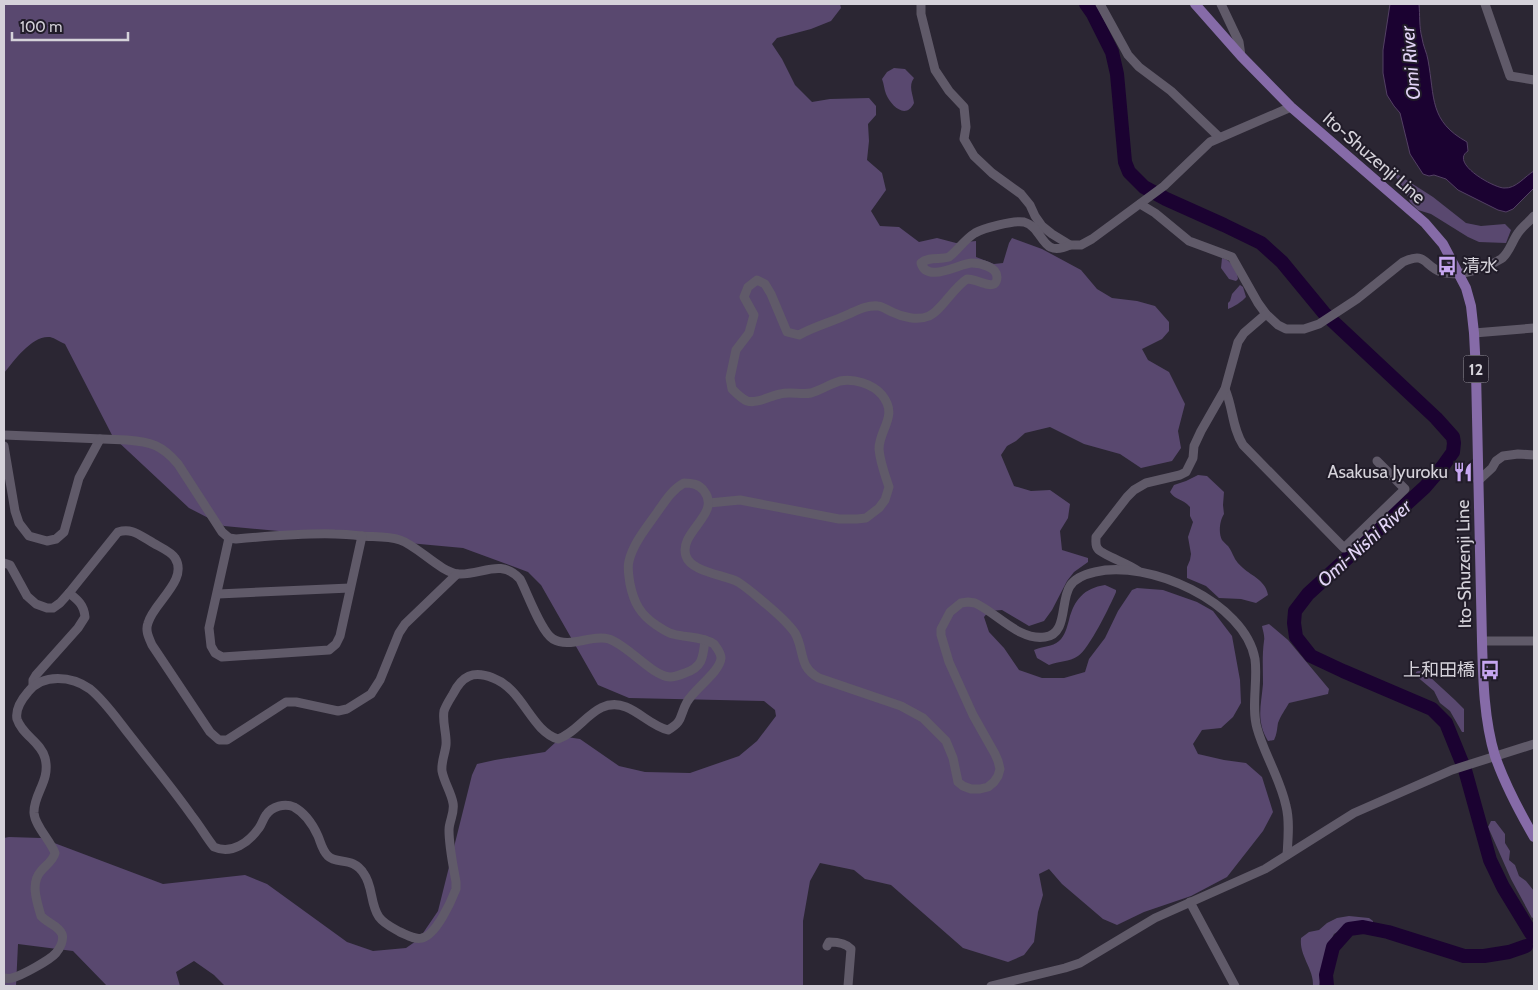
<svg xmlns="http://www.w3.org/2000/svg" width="1538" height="990" font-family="Cabin,'Noto Sans JP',sans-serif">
  <rect width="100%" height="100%" fill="#2b2633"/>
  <g fill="#59486f">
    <path d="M4,4H840L841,8L831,21L811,29L777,38L772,44L782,59L795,85L812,102L830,99L869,98L876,106V115L868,124L869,141L867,160L882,173L886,190L871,211L880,226L899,227L919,242L937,238L956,243L976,241V257L994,264L1003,263L1009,243L1012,238L1042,249L1081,270L1097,289L1112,298L1137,301L1155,306L1169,322V331L1162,339L1142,349L1148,360L1169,372L1185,404L1178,431L1181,448L1172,461L1141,468L1120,454L1084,444L1050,427L1025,433L1016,441L1007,446L1001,455L1014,486L1031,491L1050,490L1070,504L1068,518L1060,531L1062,550L1088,558V562L1074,572L1067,581L1052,610L1044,621L1029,626L1002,610L989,611L984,617L989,632L1004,648L1019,670L1042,678H1064L1085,672L1089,659L1105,638L1118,611L1132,590L1137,588L1163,590L1197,602L1213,611L1232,636L1240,680L1241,703L1233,717L1221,728L1202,730L1193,744L1198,754L1224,760L1246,763L1262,777L1273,812L1263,831L1227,877L1191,896L1144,912L1117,925L1103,919L1062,884L1049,869L1039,874L1043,895L1038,912L1034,942L1024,955L1008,962L963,948L891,885L865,879L854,870L820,863L810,881L803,921V986H225L214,975L194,961L176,972L180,986H107L73,951L18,944L16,986H4V838L9,837L41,838L163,884L245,875L267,884L347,942L373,951L406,948L419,939L438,911L472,775L477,764L495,760L545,752L557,741L567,737L580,739L619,766L645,772L690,773L739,756L757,741L776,716L775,710L764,701L629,698L598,685L541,585L528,572L463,548L224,526L189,508L113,437L65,344C60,342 55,338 50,337C32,335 14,361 4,373Z"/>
    <path d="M894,68L905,69L914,78C908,86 913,94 914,103C906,120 891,106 886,94C884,89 884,84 882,79L887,72Z"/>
    <polygon points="1394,172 1433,197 1466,223 1481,226 1505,224 1511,230 1506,243 1479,242 1468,237 1431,214 1418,210 1410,202 1406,192 1394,174"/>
    <path d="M1222,258C1231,260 1237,270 1238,279L1236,281L1229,279L1221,268Z"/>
    <path d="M1240,285L1243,287L1246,297C1243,301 1232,308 1228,309V303L1230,301L1232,294Z"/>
    <path d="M1198,475L1207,476L1224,492L1223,505L1224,514C1220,520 1218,532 1222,540C1224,543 1228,545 1230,549C1235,558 1234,560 1243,568C1252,576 1266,581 1268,595L1256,603L1241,599L1219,598L1206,586L1187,578V567L1190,560L1191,554L1188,537L1193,522L1190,516V507C1182,498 1175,500 1170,492L1174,485L1186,481Z"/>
    <path d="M1105,585L1116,590V592C1111,604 1088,651 1078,656C1069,662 1059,661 1049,665L1037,658L1034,650C1043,646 1052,647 1059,641C1065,636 1067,627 1069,620C1074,600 1084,588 1105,585Z"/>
    <path d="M1269,624L1288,640L1329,689L1328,694L1289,703C1285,710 1281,715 1278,723C1277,729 1277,734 1274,740L1268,741C1256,721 1261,706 1263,684C1263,670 1262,655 1264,641C1265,637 1263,631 1262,626Z"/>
    <polygon points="1418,671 1426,671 1430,677 1455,700 1464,709 1464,732 1462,732 1450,711 1440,703 1434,691 1415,675 1416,672"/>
    <polygon points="1491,821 1495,821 1505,834 1505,843 1510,851 1509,860 1515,865 1519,876 1526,881 1534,891 1534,917 1532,918 1511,879 1488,827"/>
    <path d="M1349,916L1369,918L1373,921V925L1364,924L1347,926L1334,934L1329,944L1319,986H1313C1314,969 1299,956 1301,938L1309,932L1319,930L1327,923L1337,918Z"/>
  </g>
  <path fill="#1b0231" stroke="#534064" d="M1390,4H1419C1420,15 1419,27 1422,38C1423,46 1427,53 1428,60C1435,98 1429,121 1467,142L1468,151C1449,163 1494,188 1504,188C1516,189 1525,176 1534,171V188L1513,209L1506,212L1498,210L1458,190L1446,179L1434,175L1429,176L1423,174L1410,154L1400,113L1394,106L1387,95L1383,73V50Z"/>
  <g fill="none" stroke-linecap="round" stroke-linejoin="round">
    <g stroke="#1b0231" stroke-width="14">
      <polyline points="1086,4 1093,14 1112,52 1117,74 1125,162 1129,172 1144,187 1166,199 1224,225 1261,243 1282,262 1324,313 1436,418 1453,437 1454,443 1453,452 1443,466 1425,487 1308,594 1295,611 1294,623 1296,637 1311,656 1343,671 1432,709 1446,723 1465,770 1490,860 1503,887 1531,933 1534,937"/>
      <polyline points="1327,986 1326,975 1333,947 1349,929 1363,927 1388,932 1464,956 1484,956 1509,952 1526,946"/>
    </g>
    <g stroke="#605a69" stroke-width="9">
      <polyline points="921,4 921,14 935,70 949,91 964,107 966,127 964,139 974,156 992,173 1021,194 1030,205 1035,216 1042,226 1052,234 1070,245 1081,245 1092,239 1164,186 1210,142 1291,107"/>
      <polyline points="1100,4 1128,55 1139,67 1171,91 1219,137"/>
      <polyline points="1221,4 1239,42 1241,56"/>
      <polyline points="1485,4 1510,76 1534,80"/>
      <path d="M1140,204L1155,213L1189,241L1232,257L1258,303L1266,314L1278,325L1286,329H1304L1319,324L1357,299L1403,262C1426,251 1423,265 1441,272C1458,278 1486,268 1501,259C1509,254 1512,241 1518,233C1522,227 1529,222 1534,216"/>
      <polyline points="1474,333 1534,328"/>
      <path d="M1225,389C1233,407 1232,428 1243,445L1344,548L1405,489L1377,461"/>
      <path d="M4,435L127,440C151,442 162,445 178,464L222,532L229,538L236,539C269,536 302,533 335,534C344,534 353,535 362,536C374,537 388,536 400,540C418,546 441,573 459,574C482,575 501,558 520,579C527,592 541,632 553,639C570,649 591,634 609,639C629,646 652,676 670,677C675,677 680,675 685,673C703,667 703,657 705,640"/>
      <polyline points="4,446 15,511 19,523 29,536 47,541 56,539 64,532 79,478 100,439"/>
      <polyline points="1478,481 1492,468 1496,461 1503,456 1518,454 1534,455"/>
      <path d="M709,503L740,500L839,519H857L866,518L879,508L885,500L889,487C885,475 880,462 879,449C879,429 899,416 882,395C873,384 853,378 840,381C830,384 821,390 811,393C801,395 790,391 780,394C770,396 757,404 747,401C742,399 736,393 732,389L730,378L736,350L749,333L754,315L744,297L748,287L757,280L765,284L771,294L787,332L799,335C815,326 832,322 849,314C858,310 867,305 878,306C882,306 887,310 892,312C902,317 918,321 929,316C941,311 953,288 967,279C976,279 988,287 994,284C997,282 997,280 997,277C997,267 980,263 972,263C960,263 927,284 921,263C929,256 940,260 949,257C958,250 965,239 975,233C984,228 1014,220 1024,222C1045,228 1040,259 1070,245"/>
      <polyline points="229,538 209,628 211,646 215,653 222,657 329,650 336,644 340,636 362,536"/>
      <path d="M4,563L10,565L27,596L36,604L47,608H53L60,603L69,593L118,532C131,528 138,534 150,541C157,546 171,551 175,558C189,580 153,603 148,623C145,631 149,638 152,645L210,732L219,740H227L286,702H296L338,711L347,709L371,694L380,680L399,633L405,624L457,574"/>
      <path d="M1138,571C1130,564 1102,555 1098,549C1095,546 1096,542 1096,537L1127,497L1134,490L1146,483L1180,475L1186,472L1193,458L1194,446L1201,431L1225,389L1238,342L1244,333L1266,314"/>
      <polyline points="218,594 350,588"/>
      <polyline points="1482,641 1534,641"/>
      <path d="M33,686V680L36,675L78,628L85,617C84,605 78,600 69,593"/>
      <polyline points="1190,902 1235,986"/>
      <path d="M827,946L829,942C836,942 846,943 851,949L848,986"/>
      <path d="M4,978C6,978 9,979 12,978C21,976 50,960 56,953C60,948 64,940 62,934C59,926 47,923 41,916C37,902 30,883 41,871C46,865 53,861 55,853C50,840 35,826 34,813C33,794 51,781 45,758C41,742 22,735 17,719C15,709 22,699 28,692C43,673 72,676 90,689C106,702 119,722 132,738C152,764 173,789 192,816C200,826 206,837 214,847C232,855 249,842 259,828C262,824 263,819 266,815C272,806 285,803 294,807C305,813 313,825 318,836C321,843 322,850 328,856C337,865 353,856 364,874C373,886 370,904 379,917C384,924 393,928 400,932C407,935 415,940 422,938C436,935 451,902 456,889V882C453,865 449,847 449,830C449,821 455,813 453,803C451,792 444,782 442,771C441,762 445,754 446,745C447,734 442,722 444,711C446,705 450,699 453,694C462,676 473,670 493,678C523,689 531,731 558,739C582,731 596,695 626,707C641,713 652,726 668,730C684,721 679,716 687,702C694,689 720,672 721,658C721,653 717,648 714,644C701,636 686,638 673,634C667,633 661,628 656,625C640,614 634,603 630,584C629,576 627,569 629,561C633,544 646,528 656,514C664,503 671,490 684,483C692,483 699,484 704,491C722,514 678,532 686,556C691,572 725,575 738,582C746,587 753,593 760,599C772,609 786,620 795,633C805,651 798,667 819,678L901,706L923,718L946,741L953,758L958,782L963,786L971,789H980L988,787L994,782L998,776L1000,769L998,761L995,754L973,715L949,662L941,635V629L950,612L961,603L968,602L975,603C997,613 1019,641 1045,637C1068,634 1060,601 1070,586C1075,578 1086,574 1095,572C1148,559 1245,602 1255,659C1258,680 1251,707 1257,728C1264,754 1280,778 1286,806C1290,821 1288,839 1287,855"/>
      <polyline points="991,986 1065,968 1080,963 1155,918 1265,869 1354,813 1452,770 1534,744"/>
    </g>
    <path stroke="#866ba8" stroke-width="10" d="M1195,4L1241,56L1291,107L1425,223L1443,244L1466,288L1471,306L1474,333L1476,372L1482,641C1483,679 1484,720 1495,756C1505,785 1519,811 1534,837"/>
  </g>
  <defs>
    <symbol id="bus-bare" viewBox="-9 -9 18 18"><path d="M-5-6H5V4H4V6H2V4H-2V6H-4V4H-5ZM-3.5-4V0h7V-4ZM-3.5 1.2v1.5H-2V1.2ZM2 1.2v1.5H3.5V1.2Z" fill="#c6a6f0" stroke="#211c29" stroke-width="2.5" paint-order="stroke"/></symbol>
    <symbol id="restaurant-bare" viewBox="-9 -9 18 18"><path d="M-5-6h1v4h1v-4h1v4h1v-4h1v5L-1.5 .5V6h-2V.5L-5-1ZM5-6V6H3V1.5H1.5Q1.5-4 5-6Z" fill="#c6a6f0" stroke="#211c29" stroke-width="2.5" paint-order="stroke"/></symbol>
  </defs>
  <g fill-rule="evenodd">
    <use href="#bus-bare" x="1433" y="252" width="28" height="28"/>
    <use href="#restaurant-bare" x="1449" y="458" width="28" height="28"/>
    <use href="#bus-bare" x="1476" y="656" width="28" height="28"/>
  </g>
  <g text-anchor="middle" stroke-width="4" stroke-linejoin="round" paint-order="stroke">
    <rect fill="#211c29" stroke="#9f9ba5" stroke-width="1" x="1463.5" y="355.5" width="25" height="27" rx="4"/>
    <g font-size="16" font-weight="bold" fill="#d5d2da">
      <text x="1476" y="375">12</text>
    </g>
    <g font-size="18" fill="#d5d2da" stroke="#211c29">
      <text transform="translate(1374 158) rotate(41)" y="6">Ito-Shuzenji Line</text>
      <text transform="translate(1464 564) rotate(-91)" y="6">Ito-Shuzenji Line</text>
    </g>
    <g font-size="18" fill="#d5d2da" stroke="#211c29" text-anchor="end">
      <text x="1462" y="272" text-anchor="start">清水</text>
      <text x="1448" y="478">Asakusa Jyuroku</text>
      <text x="1475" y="676">上和田橋</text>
    </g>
    <g font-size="19" font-style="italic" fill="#e3d5f7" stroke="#211c29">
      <text transform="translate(1410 63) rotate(-95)" y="7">Omi River</text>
      <text transform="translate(1364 543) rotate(-42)" y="7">Omi-Nishi River</text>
    </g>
  </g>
  <rect width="1538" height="990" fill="none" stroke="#d5d2da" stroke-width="10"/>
  <path d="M12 32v8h116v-8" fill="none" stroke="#d5d2da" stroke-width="2.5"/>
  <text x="20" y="32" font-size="15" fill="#d5d2da" stroke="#211c29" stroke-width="4" paint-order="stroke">100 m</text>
</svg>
